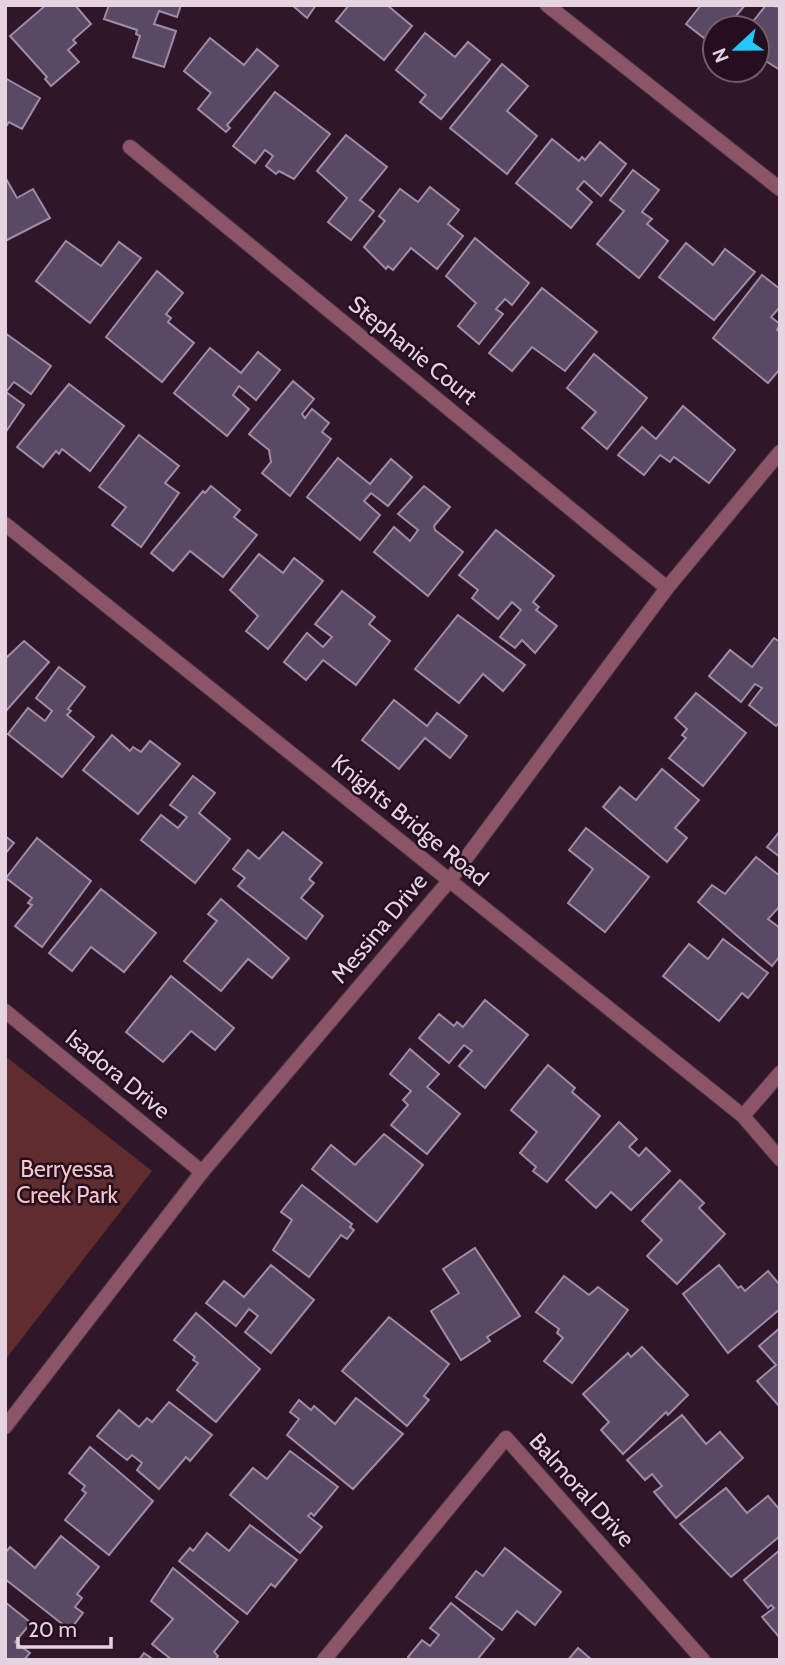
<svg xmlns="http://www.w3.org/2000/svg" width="785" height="1665" font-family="Cabin,sans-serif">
  <rect width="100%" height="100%" fill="#2f1729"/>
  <polygon fill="#5f2d2e" points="5,1056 152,1171 5,1360"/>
  <g fill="#5a4963" stroke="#9f8ba8" stroke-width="2">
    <polygon points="46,5 75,5 91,24 73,40 76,43 68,50 79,62 51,86 45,79 47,77 10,36"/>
    <polygon points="109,5 181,5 177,17 159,11 154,24 176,31 164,67 133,57 140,36 136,34 137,30 104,19"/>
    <polygon points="292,5 316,5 307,18"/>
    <polygon points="349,5 387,5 412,26 384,60 336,21"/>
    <polygon points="745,5 726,28 715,28 713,45 686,24 701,5"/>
    <polygon points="766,5 780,7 780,70 761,58 757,62 757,28 748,28"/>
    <polygon points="425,33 455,57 468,42 490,60 441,119 420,102 426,95 396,70"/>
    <polygon points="210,38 244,65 257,49 278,66 227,125 230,128 226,132 198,109 211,93 184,71"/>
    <polygon points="502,64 528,86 507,111 537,136 507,174 450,128"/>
    <polygon points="5,78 40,98 22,129 9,122 5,128"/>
    <polygon points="275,92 330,134 294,179 279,171 276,174 266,166 273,156 265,150 255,163 233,146"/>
    <polygon points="346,135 387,167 360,200 374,211 351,240 328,222 347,198 317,171"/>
    <polygon points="552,139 579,161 582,157 585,160 600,142 626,164 601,196 584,181 577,189 592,202 571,228 516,183"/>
    <polygon points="633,170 659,190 642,212 652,219 647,224 668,241 639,278 597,244 624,211 610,200"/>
    <polygon points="5,177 17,198 33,189 50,218 5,241"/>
    <polygon points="430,187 459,210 448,224 463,236 437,269 411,248 393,270 388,266 386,269 364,247 385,221 379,216 400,189 418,202"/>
    <polygon points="475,238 529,283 512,305 505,299 496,309 503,314 479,344 458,326 476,303 446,276"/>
    <polygon points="66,241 101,266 119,242 141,258 90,323 36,281"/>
    <polygon points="686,243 713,265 725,249 755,272 714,320 659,277"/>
    <polygon points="157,271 183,293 166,314 171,318 168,322 194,343 162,382 106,337"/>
    <polygon points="762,275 780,289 780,307 771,317 780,324 777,330 780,332 780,369 768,383 713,338"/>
    <polygon points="542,288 597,332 565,371 532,347 512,371 489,353"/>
    <polygon points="5,333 51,366 31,394 14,382 6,392 24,405 5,433"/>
    <polygon points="210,348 241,373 258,352 280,370 256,400 239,386 233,395 249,409 227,436 174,393"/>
    <polygon points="594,354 647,398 607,449 582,428 596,412 567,388"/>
    <polygon points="293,381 314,399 302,414 305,418 312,409 329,423 322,432 331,439 290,496 262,473 271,462 269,450 249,434"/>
    <polygon points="69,384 124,426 90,471 62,449 59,454 56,451 43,467 17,447"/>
    <polygon points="683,406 735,450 709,483 674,457 670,462 660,455 644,475 618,455 642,427 656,439"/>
    <polygon points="139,435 179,466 165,483 179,493 141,547 112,525 126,507 99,487"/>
    <polygon points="338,458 370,484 391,459 412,477 388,506 371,493 364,501 380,515 360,540 307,497"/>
    <polygon points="211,486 240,510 234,517 257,535 223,577 190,551 173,571 151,553 203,491 205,493"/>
    <polygon points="424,486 450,507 434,526 435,530 463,552 428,596 374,552 394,527 410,541 418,530 398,514"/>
    <polygon points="496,530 554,576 533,602 539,607 536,610 557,626 535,653 522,640 515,648 500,637 521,610 512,602 498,619 472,598 478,590 459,575"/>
    <polygon points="259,554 283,573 294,558 323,581 268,649 246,631 258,616 230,590"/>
    <polygon points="342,591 375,617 369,624 390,641 356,685 323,660 306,680 284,662 307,633 323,647 332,637 315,624"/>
    <polygon points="458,615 525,665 503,691 483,674 459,703 415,669"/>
    <polygon points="774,638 780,642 780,722 776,726 749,705 762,688 755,684 741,702 709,676 730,650 752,667"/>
    <polygon points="24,641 49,662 5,712 5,659"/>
    <polygon points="59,667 85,687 68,709 71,711 67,715 94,737 62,777 8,734 28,708 45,721 52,711 36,698"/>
    <polygon points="696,693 746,733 703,786 669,758 686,738 682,735 687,729 675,718"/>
    <polygon points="394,700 427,726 437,713 467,736 450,758 425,738 399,769 362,740"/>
    <polygon points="112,735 130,751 133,747 141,752 150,741 180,764 138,814 83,770"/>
    <polygon points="662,769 699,800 675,828 687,838 667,862 603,807 620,787 636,800"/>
    <polygon points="193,776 215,793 199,813 230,839 195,883 141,840 161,815 178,828 187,817 170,805"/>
    <polygon points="586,828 649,877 605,932 568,903 593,869 569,850"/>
    <polygon points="780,831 780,857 767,847"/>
    <polygon points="283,832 322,863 309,879 314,883 301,898 323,916 306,939 238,886 245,878 233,869 248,850 259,859"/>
    <polygon points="5,836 14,843 5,854"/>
    <polygon points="37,838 91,881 42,947 15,926 32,905 28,903 32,898 6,878"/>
    <polygon points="756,857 780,876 780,906 768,919 780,928 780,956 772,966 698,902 712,885 725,894"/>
    <polygon points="101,889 156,933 124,972 91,947 72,971 49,953"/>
    <polygon points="221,899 289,958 272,978 248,959 221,991 184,961 217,921 208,914"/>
    <polygon points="723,939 768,973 748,998 742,993 719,1021 663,976 689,944 708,959"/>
    <polygon points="171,976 234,1028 215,1050 191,1031 163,1062 126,1032"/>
    <polygon points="485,1000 528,1035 485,1088 459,1066 472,1051 464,1045 449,1063 419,1038 439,1014 454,1026 457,1022 463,1027"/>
    <polygon points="410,1049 439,1074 427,1087 460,1114 427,1154 391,1125 408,1105 403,1100 411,1091 390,1074"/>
    <polygon points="548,1065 575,1088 572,1092 600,1116 547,1182 533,1171 536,1167 520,1153 537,1132 511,1110"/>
    <polygon points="619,1122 637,1139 629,1147 639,1156 646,1148 670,1171 631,1210 611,1192 596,1208 566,1180"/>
    <polygon points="384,1134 423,1165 377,1222 312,1169 331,1145 355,1165"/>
    <polygon points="680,1180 704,1203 699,1208 725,1234 677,1284 647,1256 662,1240 642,1221"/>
    <polygon points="302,1185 352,1224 350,1227 354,1230 347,1239 341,1235 309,1277 273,1250 292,1220 281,1212"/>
    <polygon points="475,1248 520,1316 487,1337 490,1341 461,1360 431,1311 459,1293 443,1269"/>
    <polygon points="271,1265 314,1300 271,1353 245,1332 258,1316 249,1309 236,1326 206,1303 224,1281 244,1297"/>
    <polygon points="719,1265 738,1288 741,1286 745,1291 768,1271 780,1285 780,1309 728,1353 683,1294"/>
    <polygon points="564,1276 589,1295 598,1287 628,1310 572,1383 544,1361 563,1338 557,1333 559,1329 536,1312"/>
    <polygon points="196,1313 260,1369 216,1422 177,1390 198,1363 193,1360 195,1357 174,1340"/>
    <polygon points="389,1317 449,1364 424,1396 429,1400 407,1426 342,1371"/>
    <polygon points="780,1328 780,1407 757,1381 776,1365 759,1346"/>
    <polygon points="642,1347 688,1395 668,1415 666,1412 623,1454 601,1430 609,1422 583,1394 628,1353 631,1357"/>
    <polygon points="356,1398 403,1434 353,1489 287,1435 299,1419 290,1412 299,1400 311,1410 314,1406 335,1424"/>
    <polygon points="169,1402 212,1435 190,1461 186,1457 159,1489 137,1470 142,1463 132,1455 127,1460 97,1436 119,1410 139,1427 147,1418 152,1422"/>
    <polygon points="682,1415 706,1444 720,1432 743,1458 676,1518 654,1492 662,1486 652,1474 645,1480 627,1460"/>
    <polygon points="90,1447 153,1501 109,1555 65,1520 86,1493 82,1490 85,1486 69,1473"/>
    <polygon points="290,1451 338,1487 314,1516 311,1513 308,1516 322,1527 300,1553 230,1495 253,1468 267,1479"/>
    <polygon points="726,1488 747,1513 768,1496 780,1510 780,1536 731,1577 680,1524"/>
    <polygon points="250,1525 297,1560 275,1587 271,1584 247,1614 179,1561 190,1548 193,1551 207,1533 229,1551"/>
    <polygon points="61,1536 99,1567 77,1594 82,1598 75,1607 83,1613 70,1630 5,1579 5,1553 10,1547 35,1568"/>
    <polygon points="505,1548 561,1592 535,1625 517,1611 502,1630 456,1597 476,1571 483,1576"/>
    <polygon points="780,1550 780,1638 762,1617 774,1608 771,1605 768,1608 744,1580"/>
    <polygon points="173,1568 238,1622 214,1652 218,1656 215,1660 172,1660 152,1644 173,1619 151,1601"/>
    <polygon points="5,1602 31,1623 15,1642 30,1653 24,1660 5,1660"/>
    <polygon points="451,1603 494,1639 477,1660 411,1660 408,1657 422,1640 430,1646 439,1635 430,1628"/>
    <polygon points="578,1648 592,1660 568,1660"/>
    <polygon points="144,1653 154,1660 139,1660"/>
  </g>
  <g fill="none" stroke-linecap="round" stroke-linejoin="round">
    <defs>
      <g id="street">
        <polyline points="547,5 780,189"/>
        <polyline points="130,147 667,588"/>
        <polyline points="5,524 743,1116 780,1159"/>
        <polyline points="5,1011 202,1172"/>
        <polyline points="743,1116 780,1073"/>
        <polyline points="5,1427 202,1172 449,881 667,588 780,452"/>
        <polyline points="324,1660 506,1438 703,1660"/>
      </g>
    </defs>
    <use href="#street" stroke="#4c3546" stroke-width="16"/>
    <use href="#street" stroke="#8b5467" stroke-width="14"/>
  </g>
  <g text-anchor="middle" stroke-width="5" stroke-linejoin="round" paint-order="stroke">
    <g font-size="23" fill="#e5d4e0" stroke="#240e1f">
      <text transform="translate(413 350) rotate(39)" y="8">Stephanie Court</text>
      <text transform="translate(410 820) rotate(39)" y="8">Knights Bridge Road</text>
      <text transform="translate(379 928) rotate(-50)" y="8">Messina Drive</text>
      <text transform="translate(118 1074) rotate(39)" y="8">Isadora Drive</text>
      <text transform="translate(582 1490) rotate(48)" y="8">Balmoral Drive</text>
    </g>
    <g font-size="23" fill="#f6c5c4" stroke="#240e1f">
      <text x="67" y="1177">Berryessa<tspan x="67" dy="26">Creek Park</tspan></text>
    </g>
  </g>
  <rect width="785" height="1665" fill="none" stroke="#e5d4e0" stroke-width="14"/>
  <g transform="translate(736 49) rotate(248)"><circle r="33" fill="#240e1f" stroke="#715d6c" stroke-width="2"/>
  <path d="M0-5L12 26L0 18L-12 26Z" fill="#21c9fd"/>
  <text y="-10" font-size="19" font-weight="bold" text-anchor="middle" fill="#e5d4e0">N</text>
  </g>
  <path d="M18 1637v10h93v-10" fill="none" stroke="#e5d4e0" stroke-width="3.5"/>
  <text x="28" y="1637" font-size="21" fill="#e5d4e0" stroke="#240e1f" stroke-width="5" paint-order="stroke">20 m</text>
</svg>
